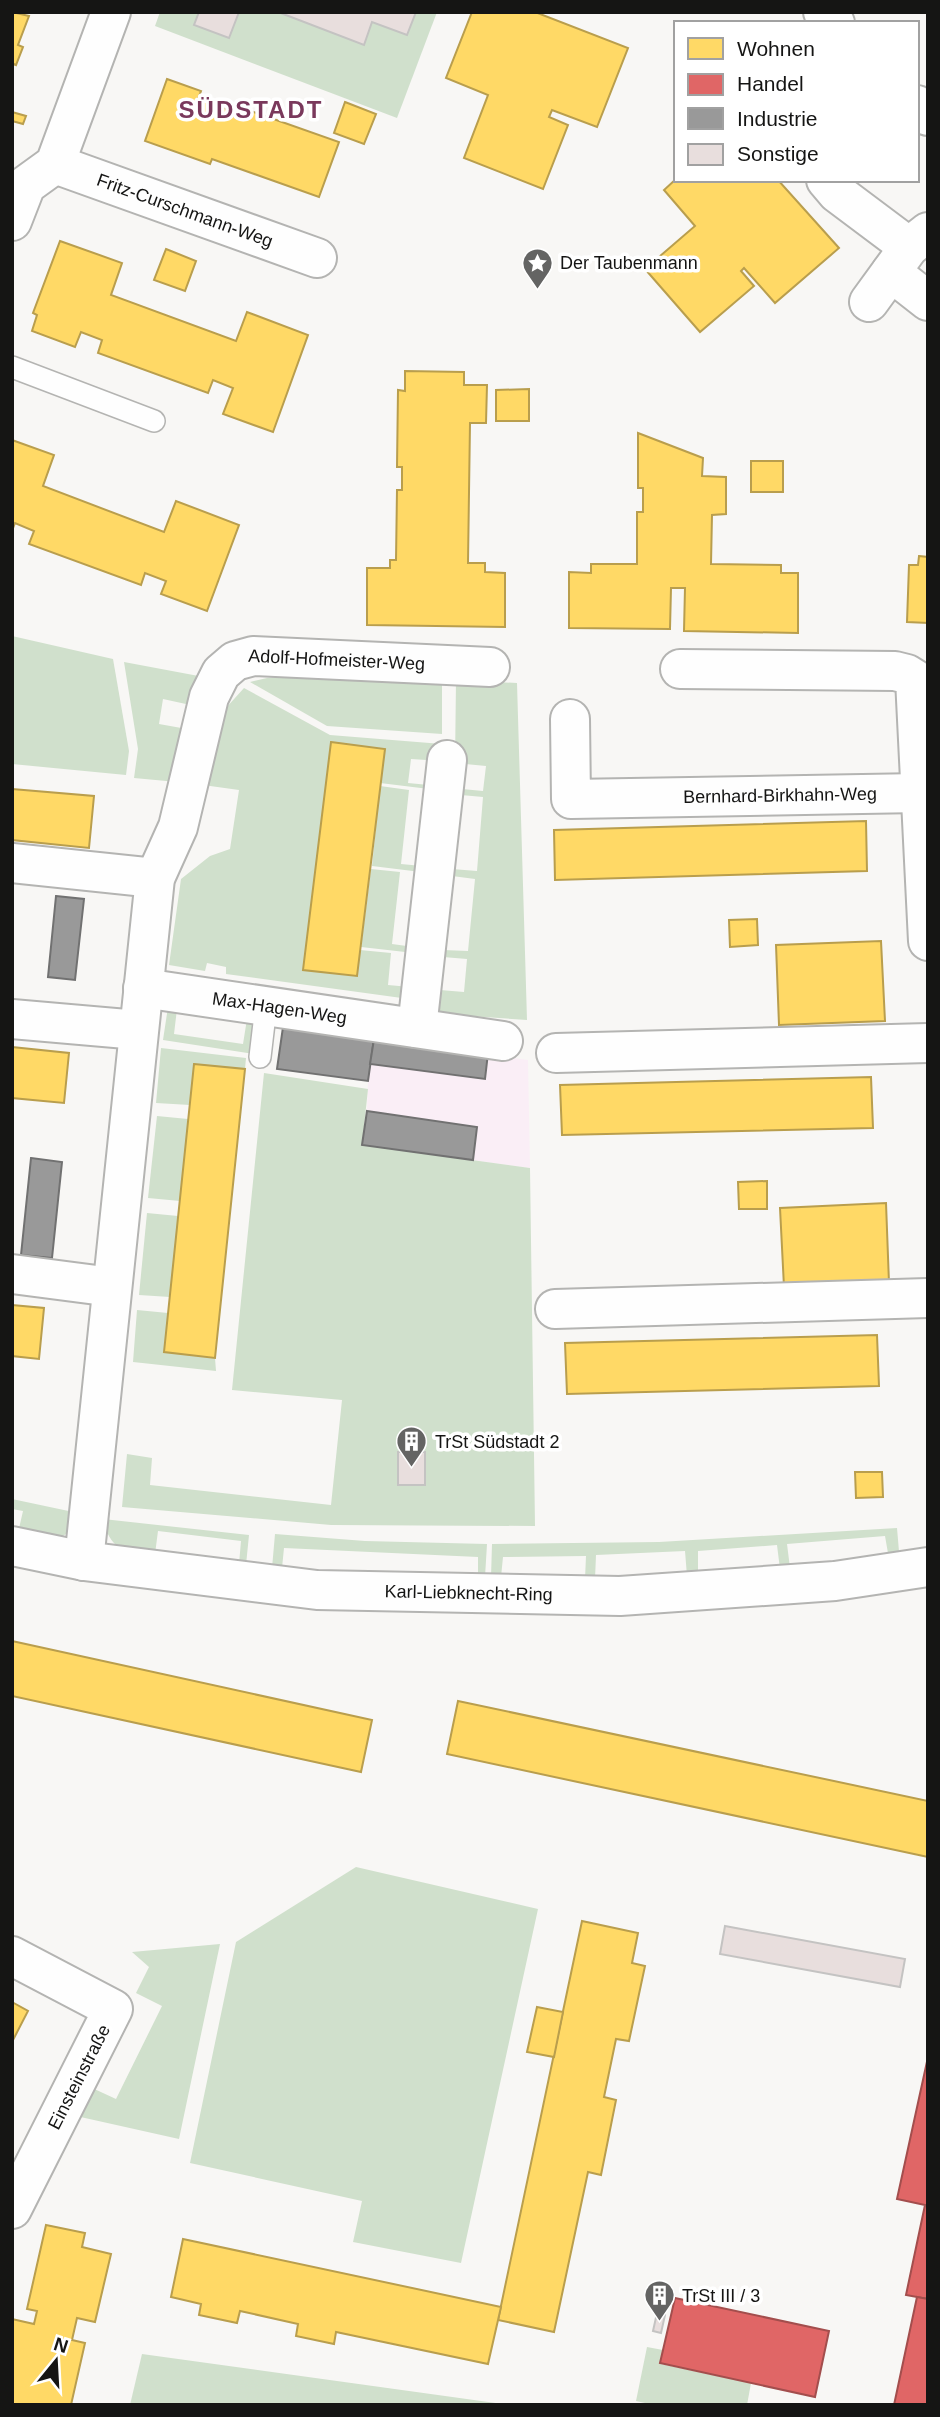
<svg xmlns="http://www.w3.org/2000/svg" width="940" height="2417" font-family="Arial,sans-serif">
  <rect width="100%" height="100%" fill="#f8f7f5"/>
  <polygon fill="#faeef6" points="283,1027 528,1060 530,1168 362,1145 367,1111 368,1081 277,1069"/>
  <g fill="#d0e0cc">
    <polygon points="160,12 437,12 397,118 155,26"/>
    <polygon points="12,636 113,659 129,751 126,775 12,764"/>
    <polygon points="124,662 204,677 195,706 163,699 159,724 187,729 177,782 134,778 138,749"/>
    <polygon points="293,676 442,680 442,734 327,726 250,682 267,678"/>
    <polygon points="456,680 517,683 527,1020 441,1014 434,1005 440,990 464,992 467,959 443,957 443,950 468,951 475,879 452,876 452,869 477,871 483,797 461,795 462,789 483,791 486,766 455,763"/>
    <polygon points="244,688 330,735 442,744 442,761 411,759 408,783 429,785 429,789 380,783 384,749 331,742 303,969 357,976 360,950 391,953 388,985 410,987 409,999 226,974 226,967 207,963 205,971 169,965 181,879 210,856 230,849 239,790 203,785 225,709"/>
    <polygon points="380,786 409,790 401,864 422,866 421,872 372,866"/>
    <polygon points="371,869 400,872 392,944 414,947 414,953 361,947"/>
    <polygon points="168,1007 177,1009 174,1034 243,1044 247,1019 255,1022 254,1054 163,1040"/>
    <polygon points="161,1048 246,1058 245,1069 194,1064 190,1105 156,1103"/>
    <polygon points="264,1073 368,1089 362,1145 530,1168 535,1526 331,1525 122,1507 127,1454 152,1458 150,1485 331,1505 342,1400 232,1390"/>
    <polygon points="157,1116 188,1119 180,1201 148,1198"/>
    <polygon points="147,1213 178,1216 170,1297 139,1295"/>
    <polygon points="137,1310 168,1313 164,1352 215,1358 216,1371 133,1362"/>
    <polygon points="12,1499 78,1513 68,1533 57,1539 18,1533 23,1511 12,1509"/>
    <path d="M103,1519L249,1535L246,1565L239,1564L241,1541L158,1531L155,1554C125,1550 111,1553 103,1519Z"/>
    <polygon points="897,1528 900,1563 889,1559 885,1536 787,1544 790,1568 780,1569 777,1545 698,1551 698,1575 687,1576 685,1551 596,1555 595,1579 585,1579 586,1556 503,1557 501,1577 491,1577 492,1544 659,1542"/>
    <polygon points="275,1534 365,1541 487,1544 485,1577 478,1577 478,1557 284,1548 282,1568 272,1568"/>
    <polygon points="356,1867 538,1909 461,2263 353,2242 362,2201 190,2163 236,1942"/>
    <polygon points="220,1944 179,2139 76,2116 90,2087 116,2099 162,2006 136,1993 149,1967 132,1952"/>
    <polygon points="647,2347 663,2350 661,2364 751,2383 747,2405 654,2405 636,2401"/>
    <polygon points="142,2354 510,2405 130,2405"/>
  </g>
  <g fill="#ffd966" stroke="#b99e4d" stroke-width="2">
    <polygon points="12,12 29,16 18,45 23,47 16,65 14,64 12,68"/>
    <polygon points="472,12 535,12 628,48 597,127 552,110 549,117 568,125 543,189 464,158 488,95 446,78"/>
    <polygon points="167,79 201,91 198,99 226,109 228,103 339,142 319,197 212,159 210,164 145,141"/>
    <polygon points="345,102 376,114 364,144 334,133"/>
    <polygon points="12,112 26,116 23,124 12,121"/>
    <polygon points="676,179 778,180 839,248 775,303 744,268 741,271 754,286 700,332 645,269 695,226 664,190"/>
    <polygon points="60,241 122,263 111,295 236,341 247,312 308,335 273,432 223,414 233,388 213,380 208,393 98,353 102,340 81,332 75,347 32,331 37,315 33,313"/>
    <polygon points="166,249 196,261 185,291 154,280"/>
    <polygon points="405,371 464,372 464,385 487,385 486,423 470,423 468,563 485,563 485,572 505,573 505,627 367,625 367,568 390,568 390,560 396,560 397,490 402,490 402,467 397,467 398,390 405,391"/>
    <polygon points="529,389 529,421 496,421 496,390"/>
    <polygon points="638,433 703,458 702,476 726,477 726,514 712,515 711,564 781,565 781,573 798,573 798,633 684,631 685,588 671,588 670,629 569,628 569,572 591,573 591,564 637,564 637,512 643,512 643,488 638,488"/>
    <polygon points="12,440 54,455 43,486 164,532 176,501 239,525 207,611 161,594 166,581 145,573 141,585 29,544 34,531 15,523 12,531"/>
    <rect x="751" y="461" width="32" height="31"/>
    <polygon points="919,556 928,557 928,623 907,622 909,565 918,565"/>
    <polygon points="331,742 385,749 357,976 303,970"/>
    <polygon points="12,789 94,796 89,848 12,840"/>
    <polygon points="866,821 867,871 555,880 554,830"/>
    <polygon points="757,919 758,945 730,947 729,920"/>
    <polygon points="881,941 885,1021 779,1025 776,945"/>
    <polygon points="12,1047 69,1053 64,1103 12,1098"/>
    <polygon points="194,1064 245,1069 215,1358 164,1352"/>
    <polygon points="871,1077 873,1128 562,1135 560,1085"/>
    <polygon points="767,1181 767,1209 739,1209 738,1182"/>
    <polygon points="886,1203 889,1283 784,1287 780,1208"/>
    <polygon points="12,1305 44,1308 39,1359 12,1356"/>
    <polygon points="877,1335 879,1386 567,1394 565,1343"/>
    <polygon points="855,1472 882,1472 883,1497 856,1498"/>
    <polygon points="12,1641 372,1720 361,1772 12,1696"/>
    <polygon points="458,1701 928,1801 928,1857 447,1754"/>
    <polygon points="582,1921 638,1933 632,1963 645,1966 629,2041 616,2039 604,2097 616,2100 601,2175 588,2172 554,2332 498,2320"/>
    <polygon points="12,2002 28,2011 12,2042"/>
    <polygon points="537,2007 563,2012 554,2057 527,2052"/>
    <polygon points="46,2225 85,2233 82,2247 111,2254 95,2322 77,2318 72,2340 85,2343 71,2405 12,2405 12,2319 34,2324 37,2311 27,2309"/>
    <polygon points="183,2239 501,2307 488,2364 336,2332 334,2344 296,2336 298,2324 240,2311 237,2323 199,2315 201,2304 171,2297"/>
  </g>
  <g fill="#e06666" stroke="#a34e4d" stroke-width="2">
    <polygon points="928,2057 928,2299 906,2295 925,2205 897,2199"/>
    <polygon points="917,2297 928,2299 928,2405 894,2405"/>
    <polygon points="675,2298 829,2331 815,2397 660,2363"/>
  </g>
  <g fill="#999" stroke="#717171" stroke-width="2">
    <polygon points="56,896 84,899 75,980 48,977"/>
    <polygon points="283,1027 374,1039 368,1081 277,1069"/>
    <polygon points="374,1039 488,1053 485,1079 370,1064"/>
    <polygon points="367,1111 477,1127 473,1160 362,1145"/>
    <polygon points="31,1158 62,1162 52,1258 21,1255"/>
  </g>
  <g fill="#e8dedd" stroke="#c4c3c2" stroke-width="2">
    <polygon points="199,12 239,12 229,38 194,25"/>
    <polygon points="278,12 416,12 407,35 372,22 364,45"/>
    <rect x="398" y="1452" width="27" height="33"/>
    <polygon points="725,1926 905,1959 900,1987 720,1954"/>
    <polygon points="657,2313 665,2315 661,2333 653,2331"/>
  </g>
  <g fill="none" stroke-linecap="round" stroke-linejoin="round">
    <defs>
      <g id="service">
        <polyline points="12,367 154,421"/>
        <polyline points="260,1057 266,1006"/>
      </g>
      <g id="minor">
        <path id="s1" d="M55,164L317,258"/>
        <polyline points="826,180 837,193 909,247"/>
        <polyline points="12,221 26,185 55,164 111,12"/>
        <polyline points="891,272 928,301"/>
        <polyline points="869,302 909,247 928,232"/>
        <polyline points="680,669 895,671 907,674 915,679 928,941"/>
        <path id="s2" d="M570,719L571,799L920,793"/>
        <polyline points="12,863 155,878"/>
        <path id="s3" d="M143,988L503,1041"/>
        <polyline points="12,1019 138,1030"/>
        <polyline points="417,1028 447,760"/>
        <polyline points="556,1053 928,1043"/>
        <polyline points="12,1274 112,1287"/>
        <polyline points="555,1309 928,1298"/>
        <path id="s4" d="M12,1546L84,1561L317,1590L620,1596L835,1581L928,1567"/>
        <path id="s5" d="M84,1561L155,878L178,827L209,697L221,673L235,661L253,656L490,667"/>
        <polyline points="12,1956 113,2009 12,2209"/>
      </g>
      <g id="tertiary">
        <polyline points="823,12 835,23"/>
        <polyline points="917,105 928,116"/>
      </g>
    </defs>
    <use href="#service" stroke="#b4b4b2" stroke-width="24"/>
    <use href="#minor" stroke="#b4b4b2" stroke-width="42"/>
    <use href="#tertiary" stroke="#b4b4b2" stroke-width="42"/>
    <use href="#service" stroke="#fefefe" stroke-width="21"/>
    <use href="#minor" stroke="#fefefe" stroke-width="38"/>
    <use href="#tertiary" stroke="#fefefe" stroke-width="38"/>
  </g>
  <defs>
    <symbol id="sight-pin" viewBox="-11 -11 22 30"><path d="M0 17L-7.5 6A9.5 9.5 0 1 1 7.5 6Z" fill="#646463" stroke="#fff"/><path d="M0-6L1.8-2.2L6-1.7L2.9 1.2L3.7 5.4L0 3.3L-3.7 5.4L-2.9 1.2L-6-1.7L-1.8-2.2Z" fill="#fff"/></symbol>
    <symbol id="building-pin" viewBox="-11 -11 22 30"><path d="M0 17L-7.5 6A9.5 9.5 0 1 1 7.5 6Z" fill="#646463" stroke="#fff"/><path d="M-4-6H4V6H1V3H-1V6H-4ZM-2.5-4.3h1.7v1.8h-1.7ZM.8-4.3h1.7v1.8H.8ZM-2.5-1h1.7V.8h-1.7ZM.8-1h1.7V.8H.8Z" fill="#fff"/></symbol>
  </defs>
  <g fill-rule="evenodd">
    <use href="#sight-pin" x="520" y="246" width="35" height="47"/>
    <use href="#building-pin" x="394" y="1424" width="35" height="47"/>
    <use href="#building-pin" x="642" y="2278" width="35" height="47"/>
  </g>
  <g text-anchor="middle" stroke-width="7" stroke-linejoin="round" paint-order="stroke">
    <g font-size="18" fill="#151514" stroke="#fff">
      <text dy="6" stroke="none"><textPath href="#s1" startOffset="138">Fritz-Curschmann-Weg</textPath></text>
      <text dy="6" stroke="none"><textPath href="#s5" startOffset="1024">Adolf-Hofmeister-Weg</textPath></text>
      <text dy="6" stroke="none"><textPath href="#s2" startOffset="289">Bernhard-Birkhahn-Weg</textPath></text>
      <text dy="6" stroke="none"><textPath href="#s3" startOffset="138">Max-Hagen-Weg</textPath></text>
      <text dy="6" stroke="none"><textPath href="#s4" startOffset="460">Karl-Liebknecht-Ring</textPath></text>
      <text transform="translate(79 2077) rotate(-63)" y="6">Einsteinstraße</text>
    </g>
    <g font-size="18" fill="#151514" stroke="#fff" text-anchor="start">
      <text x="560" y="269">Der Taubenmann</text>
      <text x="435" y="1448">TrSt Südstadt 2</text>
      <text x="682" y="2302">TrSt III / 3</text>
    </g>
    <g font-size="24" font-weight="bold" letter-spacing="2" fill="#7a395c" stroke="#fff">
      <text x="251" y="118">SÜDSTADT</text>
    </g>
  </g>
  <rect width="940" height="2417" fill="none" stroke="#151514" stroke-width="28"/>
  <rect x="674" y="21" width="245" height="161" fill="#ffffff" stroke="#a1a1a1" stroke-width="2"/>
  <rect x="688" y="38" width="35" height="21" fill="#ffd966" stroke="#a1a1a1" stroke-width="2"/>
  <text x="737" y="56" font-size="21" fill="#151514">Wohnen</text>
  <rect x="688" y="74" width="35" height="21" fill="#e06666" stroke="#a1a1a1" stroke-width="2"/>
  <text x="737" y="91" font-size="21" fill="#151514">Handel</text>
  <rect x="688" y="108" width="35" height="21" fill="#999999" stroke="#a1a1a1" stroke-width="2"/>
  <text x="737" y="126" font-size="21" fill="#151514">Industrie</text>
  <rect x="688" y="144" width="35" height="21" fill="#e8dedd" stroke="#a1a1a1" stroke-width="2"/>
  <text x="737" y="161" font-size="21" fill="#151514">Sonstige</text>
  <g transform="translate(56 2361) rotate(18)" stroke="#ffffff" stroke-width="5" paint-order="stroke">
  <path d="M0-5L12 26L0 18L-12 26Z" fill="#151514"/>
  <text y="-10" font-size="19" font-weight="bold" text-anchor="middle" fill="#151514">N</text>
  </g>
</svg>
